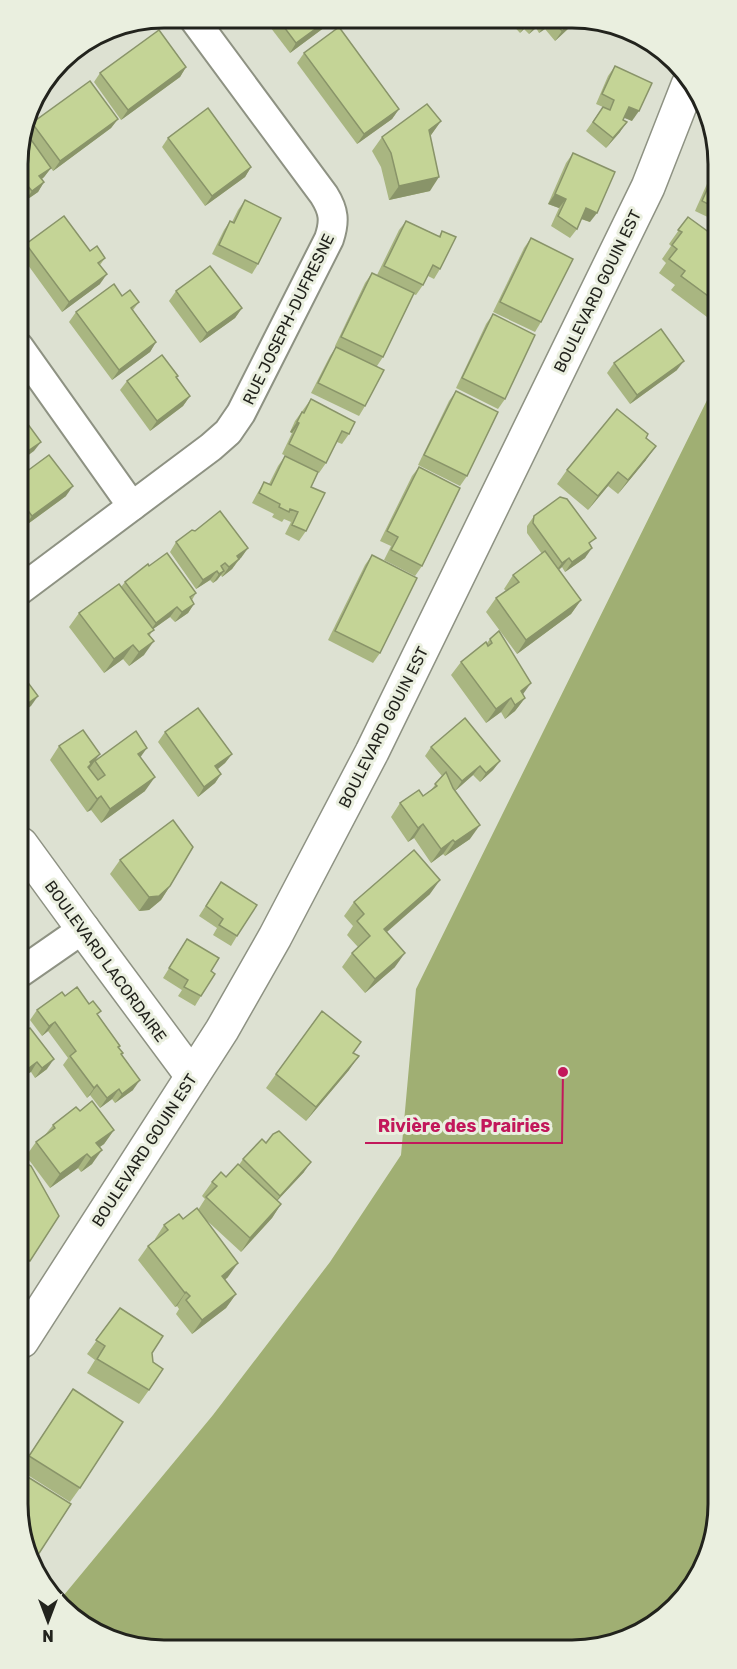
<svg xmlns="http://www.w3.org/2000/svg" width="737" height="1669" font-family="Rubik,sans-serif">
  <rect width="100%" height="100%" fill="#dde1d2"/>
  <polygon fill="#a0af73" points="715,384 719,1514 689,1594 654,1626 611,1646 136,1648 68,1614 59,1601 213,1415 330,1262 401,1155 416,989"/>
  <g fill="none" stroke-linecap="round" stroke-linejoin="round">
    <defs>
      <g id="minor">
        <polyline points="19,347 132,506"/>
        <path d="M20,590L211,447L228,432L241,413L329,239C335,221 334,211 324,195L193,18"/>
        <polyline points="21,972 83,929"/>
      </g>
      <g id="tertiary">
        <polyline points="21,844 83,929"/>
        <polyline points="22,1341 222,1030 275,937 372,752 648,187 688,85"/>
      </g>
      <polyline id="secondary" points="83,929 192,1076"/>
    </defs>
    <use href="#minor" stroke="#8e9283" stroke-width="32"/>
    <use href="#tertiary" stroke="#8e9283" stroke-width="36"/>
    <use href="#secondary" stroke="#8e9283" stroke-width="36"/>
    <use href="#minor" stroke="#fff" stroke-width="28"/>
    <use href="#tertiary" stroke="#fff" stroke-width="33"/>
    <use href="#secondary" stroke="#fff" stroke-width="33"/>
  </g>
  <g fill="#a9b681">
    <polygon points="264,19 330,19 325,27 290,53"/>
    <polygon points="508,20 575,21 570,27 555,41 545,29 539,33 536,28 529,34 524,29 520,33"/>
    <polygon points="304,53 399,109 392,119 357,144 297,63"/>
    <polygon points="615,66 632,121 624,117 620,132 606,148 586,131 603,107 596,104 608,76"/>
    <polygon points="186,67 180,77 121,120 94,82 100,73"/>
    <polygon points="118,119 111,128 53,171 51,168 44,177 42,179 44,182 38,192 25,201 21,194 20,195 26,133 32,123"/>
    <polygon points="441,121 431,135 430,191 389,200 381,167 372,151 382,137"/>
    <polygon points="168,138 251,167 245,177 205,206 162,147"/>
    <polygon points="573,153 590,222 581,219 577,229 570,238 551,226 559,208 548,204 566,163"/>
    <polygon points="714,168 714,220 695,211"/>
    <polygon points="245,200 258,264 252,274 212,254 224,230 230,221 232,222 238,210"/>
    <polygon points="688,217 714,236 715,315 711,320 671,290 675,285 659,273 666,263 662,259 671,246 669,244"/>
    <polygon points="406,221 439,236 442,231 440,269 434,279 428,276 423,285 416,295 413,294 383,357 377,366 365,406 359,416 311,393 330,356 336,347 335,346 365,283 372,273 377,275 399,230"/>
    <polygon points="531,238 541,322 535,332 493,312 524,248"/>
    <polygon points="26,244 90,251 105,258 100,265 100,284 62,312 20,254"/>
    <polygon points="176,291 242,308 235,318 200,343 169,301"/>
    <polygon points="122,296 139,302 133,310 156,342 150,352 112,380 69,322 76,312"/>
    <polygon points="493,314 505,399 498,409 456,388 486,324"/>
    <polygon points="614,363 677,370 630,404 607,373"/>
    <polygon points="176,378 190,396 183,406 150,431 120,390 127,381"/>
    <polygon points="456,391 467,476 460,486 418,465 449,401"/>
    <polygon points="311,399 349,434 342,444 337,442 326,463 319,473 318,472 311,487 306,531 299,541 285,534 291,522 284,519 282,522 272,517 274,514 252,503 258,492 264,482 269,484 278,466 285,456 316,471 282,454 292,433 290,432 295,421"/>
    <polygon points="646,438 646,460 618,494 608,486 588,510 557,484 567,470"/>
    <polygon points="419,467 422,566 415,576 384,560 391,546 380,541 412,476"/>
    <polygon points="19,477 66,496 25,526 20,519"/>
    <polygon points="534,516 590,546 585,558 565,572 562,567 559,570 581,600 571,614 517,654 486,612 496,598 506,591 504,589 513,575 542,554 527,533 527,526"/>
    <polygon points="176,542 248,548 232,569 222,577 221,575 217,580 213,583 210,580 196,589 170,552"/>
    <polygon points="372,555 380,653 373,663 328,640 365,565"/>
    <polygon points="149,566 196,593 192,600 194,604 188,613 175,622 170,617 153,629 150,635 144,655 129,666 123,659 104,673 69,627 79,613 121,587 125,582"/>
    <polygon points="490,639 525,698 515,711 505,719 501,712 486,723 451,675 461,662 487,643"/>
    <polygon points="165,732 232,754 225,763 218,769 221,774 215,783 198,797 158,742"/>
    <polygon points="59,746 97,760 140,757 145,791 101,823 91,810 87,812 50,760"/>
    <polygon points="431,747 500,761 493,770 480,782 473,775 455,791 470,839 445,856 443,854 431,863 414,838 408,842 391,817 400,803 423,796 431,790 442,776 425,756"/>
    <polygon points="120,860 170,886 161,900 149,910 139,911 110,874"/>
    <polygon points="221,882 237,936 231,946 213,935 217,928 199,916"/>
    <polygon points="430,894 387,932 395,967 365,993 342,967 352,953 358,947 347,935 353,926 344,916 354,902"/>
    <polygon points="187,939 211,971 201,996 195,1006 178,996 182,990 163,978"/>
    <polygon points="65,996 98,1015 120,1046 119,1048 123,1053 122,1055 133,1090 115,1103 112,1099 100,1108 90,1095 87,1098 63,1065 68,1058 48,1031 42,1036 30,1020 37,1010"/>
    <polygon points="30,1028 47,1069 35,1078 31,1072"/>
    <polygon points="354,1053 349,1070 306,1121 266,1088 276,1074"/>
    <polygon points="80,1111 114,1130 104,1144 100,1147 92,1164 81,1172 78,1168 50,1188 26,1156 36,1142 45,1135 53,1125"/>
    <polygon points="243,1159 304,1172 277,1201 281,1204 272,1218 241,1252 203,1217 228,1277 225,1280 236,1294 226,1308 192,1334 176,1314 179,1309 177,1306 175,1307 138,1260 148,1246 155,1240 155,1239 164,1225 183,1219 198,1210 205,1199 202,1196 212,1182 226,1177 239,1165"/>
    <polygon points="22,1161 30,1261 22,1273"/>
    <polygon points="120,1308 152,1353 153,1362 149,1390 139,1404 87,1373 95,1360 87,1354"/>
    <polygon points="73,1389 80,1488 70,1502 23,1472 23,1465"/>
  </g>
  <g fill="#899469">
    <polygon points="329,19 330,19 325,27 290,53 296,43"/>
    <polygon points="530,20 524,29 520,33 526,24"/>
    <polygon points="540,20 536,28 529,34 535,25"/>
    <polygon points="550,20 551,20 545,29 539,33 546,23"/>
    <polygon points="574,21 575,21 570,27 555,41 562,31"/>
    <polygon points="186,67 180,77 121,120 128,110"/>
    <polygon points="629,107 639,111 632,121 622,117"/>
    <polygon points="399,109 392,119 357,144 364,134"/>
    <polygon points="118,119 111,128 53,171 60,161"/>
    <polygon points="441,121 431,135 429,130"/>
    <polygon points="627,122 620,132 606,148 613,138"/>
    <polygon points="251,167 245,177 205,206 212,196"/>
    <polygon points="51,168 44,177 33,186 39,176"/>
    <polygon points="439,177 430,191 389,200 399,186"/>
    <polygon points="44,182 38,192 25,201 32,191"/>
    <polygon points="27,185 21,194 18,196 18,191"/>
    <polygon points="555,194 566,199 559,208 548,204"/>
    <polygon points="586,208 597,213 590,222 579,218"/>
    <polygon points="107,274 100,284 62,312 69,302"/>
    <polygon points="242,308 235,318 200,343 207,333"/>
    <polygon points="156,342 150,352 112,380 119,370"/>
    <polygon points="684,361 677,370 630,404 637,395"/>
    <polygon points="190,396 183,406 150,431 157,421"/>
    <polygon points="297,422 299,423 292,433 290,432"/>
    <polygon points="41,442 34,451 19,462 19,457"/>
    <polygon points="656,446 646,460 618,494 628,480"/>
    <polygon points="618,472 608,486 588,510 598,496"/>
    <polygon points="73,486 66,496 25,526 32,516"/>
    <polygon points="248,548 241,558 230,566 237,556"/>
    <polygon points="592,548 585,558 565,572 572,562"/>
    <polygon points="569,558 562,567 555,572 562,563"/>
    <polygon points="239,559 232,569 222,577 229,567"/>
    <polygon points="217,571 210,580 196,589 203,580"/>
    <polygon points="224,571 217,580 213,583 219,574"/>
    <polygon points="581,600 571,614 517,654 526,640"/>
    <polygon points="194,604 188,613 175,622 182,612"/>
    <polygon points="177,607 170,617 149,632 156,623"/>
    <polygon points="154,641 144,655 129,666 139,652"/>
    <polygon points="133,645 123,659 104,673 114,659"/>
    <polygon points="531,683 521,697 521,691"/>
    <polygon points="38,696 31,706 20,714 20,709"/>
    <polygon points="511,698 501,712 486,723 496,709"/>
    <polygon points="525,698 515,711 505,719 515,705"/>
    <polygon points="147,748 137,762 138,754"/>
    <polygon points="100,754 89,769 80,776 90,762"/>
    <polygon points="232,754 225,763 209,776 215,766"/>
    <polygon points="500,761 493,770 480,782 486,773"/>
    <polygon points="480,766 473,775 455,791 462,781"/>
    <polygon points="221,774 215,783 198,797 204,787"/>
    <polygon points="155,777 145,791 101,823 110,809"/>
    <polygon points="101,796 91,810 87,812 97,799"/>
    <polygon points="423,824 414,838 408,842 418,828"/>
    <polygon points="480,825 470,839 445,856 455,842"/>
    <polygon points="453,840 443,854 431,863 441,849"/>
    <polygon points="440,880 430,894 374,943 384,929"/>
    <polygon points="170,886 161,900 149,910 139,911 149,897"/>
    <polygon points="405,953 395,967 365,993 375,979"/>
    <polygon points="55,1022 48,1031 42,1036 49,1026"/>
    <polygon points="359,1056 349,1070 306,1121 316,1107"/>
    <polygon points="54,1059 47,1069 35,1078 42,1068"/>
    <polygon points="37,1062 31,1072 21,1078 21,1074"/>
    <polygon points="140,1080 133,1090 115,1103 122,1094"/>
    <polygon points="97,1085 90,1095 87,1098 94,1088"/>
    <polygon points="119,1089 112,1099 100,1108 107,1098"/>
    <polygon points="114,1130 104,1144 88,1155 96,1143"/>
    <polygon points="102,1150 92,1164 81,1172 91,1158"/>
    <polygon points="87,1154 78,1168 50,1188 60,1174"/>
    <polygon points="311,1162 304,1172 273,1205 280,1196"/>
    <polygon points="281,1204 272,1218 241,1252 250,1238"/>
    <polygon points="238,1263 228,1277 212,1290 222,1276"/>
    <polygon points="186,1292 177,1306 175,1307 185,1293"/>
    <polygon points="236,1294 226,1308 192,1334 202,1320"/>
  </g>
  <g fill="#c4d496" stroke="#899469" stroke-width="1.5">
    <polygon points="278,19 329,19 296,43"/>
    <polygon points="532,20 540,20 535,25"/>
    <polygon points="553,20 574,21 562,31"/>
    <polygon points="339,27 399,109 364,134 304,53"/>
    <polygon points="159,30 186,67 128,110 100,73"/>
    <polygon points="615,66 652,83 639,111 629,107 623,120 627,122 613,138 593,122 603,107 610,110 614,100 602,94"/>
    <polygon points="90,81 118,119 60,161 32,123"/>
    <polygon points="427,104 441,121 429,130 439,177 399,186 391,153 382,137"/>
    <polygon points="208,108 251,167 212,196 168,138"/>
    <polygon points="25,131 51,168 39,176 44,182 32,191 27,185 18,191 18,155"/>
    <polygon points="573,153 615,172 597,213 586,208 577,229 558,216 566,199 555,194"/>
    <polygon points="714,174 714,207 702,201"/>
    <polygon points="18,194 23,199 19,203"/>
    <polygon points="245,200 281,218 258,264 219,245 230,221 234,223"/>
    <polygon points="64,216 90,251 97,246 105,258 98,263 107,274 69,302 26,244"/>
    <polygon points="688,217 714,236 715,301 681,276 685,271 669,259 677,249 672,245 682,232 678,230"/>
    <polygon points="406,221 440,237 442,231 456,237 440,269 433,265 423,285 384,266"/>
    <polygon points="531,238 573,259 541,322 500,302"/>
    <polygon points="210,266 242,308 207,333 176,291"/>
    <polygon points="372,273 414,293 383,357 341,337"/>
    <polygon points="114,284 122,296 130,290 139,302 131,308 156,342 119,370 76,312"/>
    <polygon points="493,314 535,335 505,399 462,378"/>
    <polygon points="661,329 684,361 637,395 614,363"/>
    <polygon points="336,347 384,370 365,406 318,383"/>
    <polygon points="162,355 178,376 176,377 190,396 157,421 127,381"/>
    <polygon points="456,391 498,412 467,476 424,455"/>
    <polygon points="311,399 355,422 349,434 342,431 326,463 289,444 299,423 297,422 302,412 304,413"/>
    <polygon points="617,409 648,434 646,438 656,446 628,480 618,472 598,496 567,470"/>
    <polygon points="19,412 41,442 19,457"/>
    <polygon points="49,455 73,486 32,516 20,500 19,477"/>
    <polygon points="285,456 318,472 311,487 325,493 306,531 292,525 298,512 290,509 289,512 279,507 280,504 259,493 264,482 271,485"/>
    <polygon points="419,467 460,488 422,566 391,550 398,537 387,531"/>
    <polygon points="560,497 567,499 596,538 589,543 592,548 572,562 569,558 562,563 533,523 534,516"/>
    <polygon points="220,511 248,548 237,556 239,559 229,567 225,563 221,566 224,571 219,574 217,571 203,580 176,542 192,530 195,531"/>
    <polygon points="545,551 581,600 526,640 496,598 519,582 513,575"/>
    <polygon points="167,553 196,593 190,597 194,604 182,612 177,607 156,623 125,582 148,564 149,566"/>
    <polygon points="372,555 417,578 380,653 335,631"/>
    <polygon points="119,584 154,630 148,634 154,641 139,652 133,645 114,659 79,613"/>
    <polygon points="499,631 531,683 521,691 525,698 515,705 511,698 496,709 461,662 486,642 488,646 492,643 490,639"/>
    <polygon points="20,672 38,696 20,709"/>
    <polygon points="198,708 232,754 215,766 221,774 204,787 165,732"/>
    <polygon points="465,718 500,761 486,773 480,766 462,781 431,747"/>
    <polygon points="83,730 100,754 90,762 91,764 88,767 98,780 105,775 95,761 136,731 147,748 138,754 155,777 110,809 101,796 97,799 59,746"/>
    <polygon points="446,772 453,788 480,825 455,842 453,840 441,849 423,824 418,828 400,803 419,790 423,796 437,786 435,784"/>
    <polygon points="173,820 193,847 170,886 159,896 149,897 120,860"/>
    <polygon points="414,850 440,880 384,929 405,953 375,979 352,953 370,936 357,921 364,914 354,902"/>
    <polygon points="221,882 257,905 237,936 219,925 223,919 206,906"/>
    <polygon points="187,939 219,958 211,971 215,974 201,996 184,987 188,980 169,968"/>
    <polygon points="77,987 89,1004 93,1001 101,1011 97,1014 120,1046 118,1047 123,1053 121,1054 140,1080 122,1094 119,1089 107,1098 97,1085 94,1088 70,1056 76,1051 55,1022 49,1026 37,1010 62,992 65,996"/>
    <polygon points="322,1011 361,1042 353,1053 359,1056 316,1107 276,1074"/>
    <polygon points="30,1028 54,1059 42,1068 37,1062 21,1074 21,1034"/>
    <polygon points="92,1101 114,1130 96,1143 102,1150 91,1158 87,1154 60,1174 36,1142 55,1128 53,1125 76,1107 80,1111"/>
    <polygon points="279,1131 311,1162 280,1196 243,1159 262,1139 266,1143 273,1134"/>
    <polygon points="22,1161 31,1166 59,1216 30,1261 22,1256"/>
    <polygon points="238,1164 281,1204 250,1238 206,1197 217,1186 212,1182 221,1172 226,1177"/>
    <polygon points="197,1208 238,1263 222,1276 236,1294 202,1320 186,1300 190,1296 186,1292 185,1293 148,1246 168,1230 164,1225 179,1214 183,1219"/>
    <polygon points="120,1308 163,1336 152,1353 153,1362 163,1369 149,1390 97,1359 105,1346 96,1340"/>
    <polygon points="73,1389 123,1422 80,1488 29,1456"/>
    <polygon points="23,1474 71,1504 34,1561 23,1543"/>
  </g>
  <g text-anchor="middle" stroke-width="6" stroke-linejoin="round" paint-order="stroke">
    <g font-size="16" fill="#22231d" stroke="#eaefdf">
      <text transform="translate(597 291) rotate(-64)" y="6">BOULEVARD GOUIN EST</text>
      <text transform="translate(288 319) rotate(-64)" y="6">RUE JOSEPH-DUFRESNE</text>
      <text transform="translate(383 727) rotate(-63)" y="6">BOULEVARD GOUIN EST</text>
      <text transform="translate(106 961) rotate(54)" y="6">BOULEVARD LACORDAIRE</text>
      <text transform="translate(144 1150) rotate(-57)" y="6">BOULEVARD GOUIN EST</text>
    </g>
  </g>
  <path d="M0 0H737V1669H0ZM164 28H572A136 136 0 0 1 708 164V1504A136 136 0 0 1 572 1640H164A136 136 0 0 1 28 1504V164A136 136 0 0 1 164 28Z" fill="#eaefdf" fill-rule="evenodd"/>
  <path fill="none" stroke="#22231d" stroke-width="3" d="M164 28H572A136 136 0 0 1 708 164V1504A136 136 0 0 1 572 1640H164A136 136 0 0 1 28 1504V164A136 136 0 0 1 164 28Z"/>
  <path fill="none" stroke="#c2185b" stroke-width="2" d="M563 1072L562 1143H365"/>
  <circle fill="#c2185b" stroke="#eaefdf" stroke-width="2" cx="563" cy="1072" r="6"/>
  <g font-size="18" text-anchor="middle" font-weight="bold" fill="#c2185b" stroke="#eaefdf" stroke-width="6" stroke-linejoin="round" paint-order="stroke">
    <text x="464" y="1132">Rivière des Prairies</text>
  </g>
  <g transform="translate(48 1621) rotate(180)" stroke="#eaefdf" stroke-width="4.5" paint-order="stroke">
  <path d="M0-4.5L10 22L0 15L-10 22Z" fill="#22231d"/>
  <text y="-9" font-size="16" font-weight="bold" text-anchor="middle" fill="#22231d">N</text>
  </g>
</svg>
